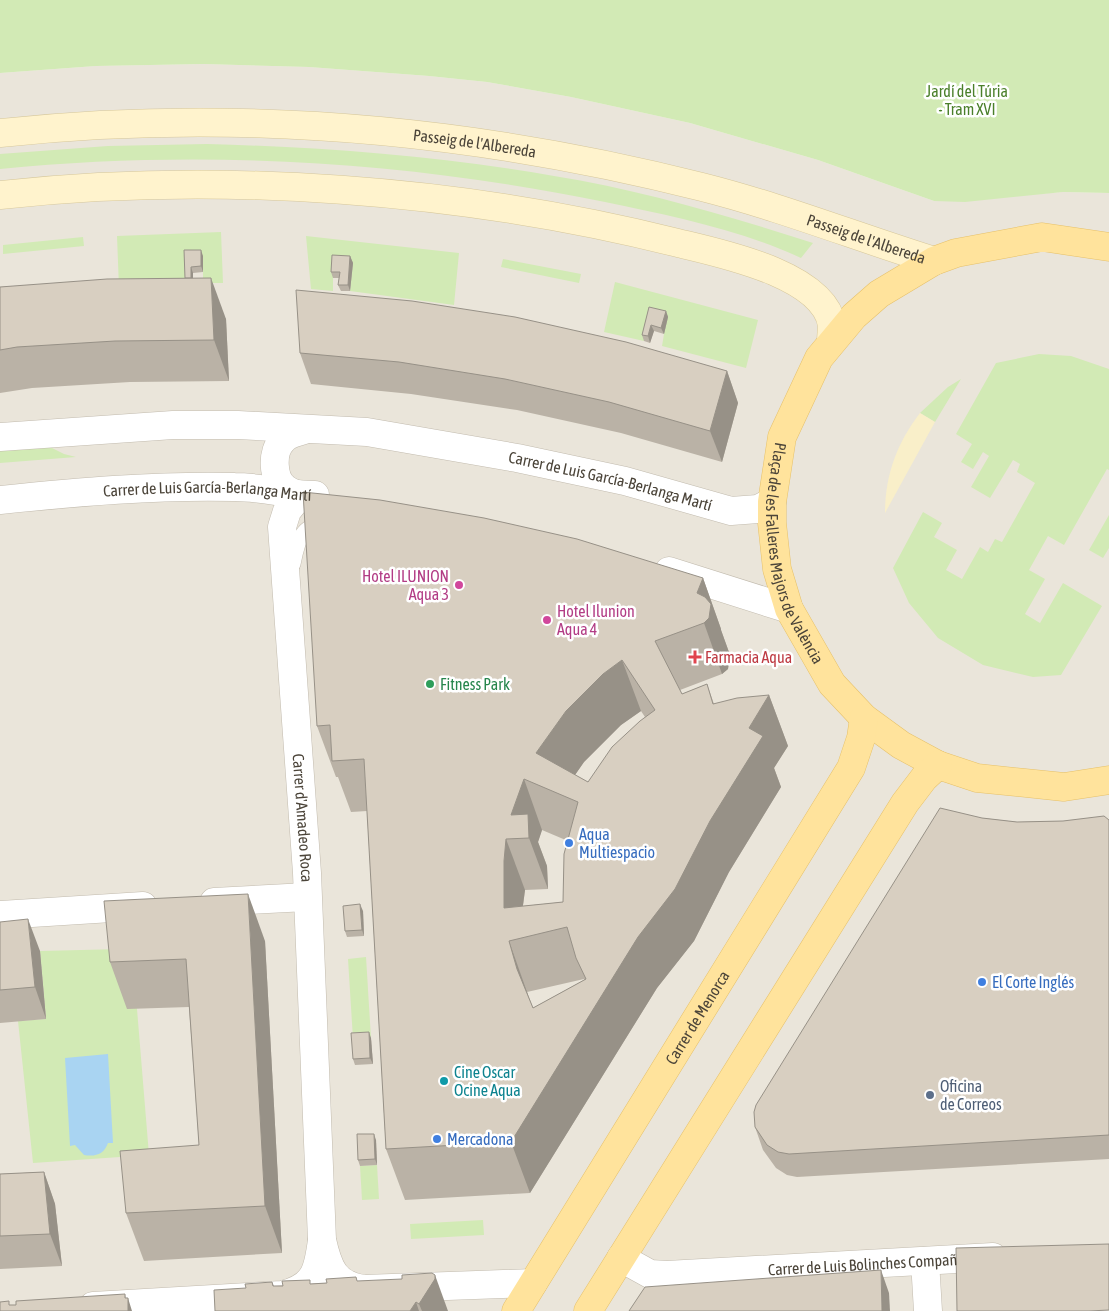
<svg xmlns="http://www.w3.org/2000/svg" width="1109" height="1311" font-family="'Asap Condensed',sans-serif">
  <rect width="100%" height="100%" fill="#f6f3ec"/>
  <polygon fill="#eae5da" points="204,64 309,67 429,76 487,82 571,97 690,123 818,160 934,201 1063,192 1109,193 1109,1311 0,1311 0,73 96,66"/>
  <g fill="#d2eab5">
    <polygon points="0,0 1109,0 1109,193 1063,192 965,202 934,201 818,160 690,123 571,97 487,82 429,76 309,67 204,64 96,66 0,73"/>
    <path d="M207,144C324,147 439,156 554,176C641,190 729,216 813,243L801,258C741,230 668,215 605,202C406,161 202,149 0,169V154L108,146Z"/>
    <polygon points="221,232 223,283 203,283 203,256 186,257 187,286 119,288 117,236"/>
    <polygon points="306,236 459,253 454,305 350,291 352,262 333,278 333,291 311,289"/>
    <polygon points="83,237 84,246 3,254 3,245"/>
    <polygon points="503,259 581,274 579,283 501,267"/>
    <polygon points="615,282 758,320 746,368 662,346 664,334 652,313 644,341 604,332"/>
    <polygon points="1039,354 1071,356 1109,369 1109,470 1107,469 1064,545 1048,536 1029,570 1045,579 1025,614 1040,623 1063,583 1102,606 1061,675 1033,677 983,665 938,638 909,603 893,568 923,512 942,523 934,537 957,550 946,570 962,579 980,547 988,552 995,539 1002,542 1035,483 1017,472 1020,464 1013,460 990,498 971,487 989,456 983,452 973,469 961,462 972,444 956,434 996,363"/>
    <polygon points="961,379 935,422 920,413 948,387"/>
    <polygon points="48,446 64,454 76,457 0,463 0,449"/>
    <polygon points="1109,515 1109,548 1103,558 1089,550"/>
    <polygon points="122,949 137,1009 149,1155 33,1163 18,1021 46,1019 40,951"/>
    <polygon points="366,957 371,1038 353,1039 348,959"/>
    <polygon points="377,1165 379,1199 362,1200 360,1166"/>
    <polygon points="483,1220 484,1235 411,1239 410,1224"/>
  </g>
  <path fill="#f9efc9" d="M920,413L935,422L885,513C885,475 897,443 920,413Z"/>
  <path fill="#a9d4f2" d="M108,1054L113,1143H108C104,1154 96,1157 84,1155L75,1145L70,1146L65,1058Z"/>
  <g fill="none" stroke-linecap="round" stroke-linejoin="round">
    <defs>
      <path id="lane" d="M293,564C297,545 300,524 324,524"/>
      <g id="street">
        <path id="s1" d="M0,437L173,425H238L367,432L517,458L625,481L731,511L758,509L772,502"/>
        <path id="s2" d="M300,495L287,511L282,527L307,873L322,1240C328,1267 334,1285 364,1289L533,1283"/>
        <path d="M300,495C296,494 290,492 286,489C272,480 271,451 283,440C287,435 297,432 304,430"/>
        <path id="s3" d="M0,500C78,492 157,485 235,487C262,487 288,495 315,495"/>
        <polyline points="669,571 789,609"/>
        <polyline points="214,902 307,897"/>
        <polyline points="0,915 143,906"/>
        <path id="s4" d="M621,1258L650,1274L667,1275L993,1257"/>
        <polyline points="925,1261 928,1311"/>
        <path d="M93,1306L282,1295C315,1287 318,1271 322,1240"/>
      </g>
      <g id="secondary">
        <path id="s5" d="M0,133C235,108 473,129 702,187C781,207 857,237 934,261"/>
        <path d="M0,195C221,171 463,189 678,243C719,253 824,274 832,325C832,330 831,337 831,342"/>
      </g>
      <g id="primary">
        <path id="s6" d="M1109,247L1042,237L956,253L934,261L879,294L854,316L819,358L782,437L772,502V523L777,569L789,609L832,684L864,718L901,745L938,765L977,778L1064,787L1109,780"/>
        <path id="s7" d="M516,1311L851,768L861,738L864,718"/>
        <polyline points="588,1311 905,803 924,778 938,765"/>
      </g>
    </defs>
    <use href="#lane" stroke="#c2bbae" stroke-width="16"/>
    <use href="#street" stroke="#c2bbae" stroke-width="29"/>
    <use href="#secondary" stroke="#d6c79b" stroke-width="29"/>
    <use href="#primary" stroke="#e6c16a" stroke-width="29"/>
    <use href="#lane" stroke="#fff" stroke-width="15"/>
    <use href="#street" stroke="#fff" stroke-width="28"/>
    <use href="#secondary" stroke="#fff3cd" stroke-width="28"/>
    <use href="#primary" stroke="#ffe39c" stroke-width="28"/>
  </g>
  <g fill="#bab2a6" fill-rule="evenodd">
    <polygon points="184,250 203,256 203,272 193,273 193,278 226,319 229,381 130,382 32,388 0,393 0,287 185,278"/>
    <polygon points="350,256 353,263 350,291 341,291 338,285 339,278 333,278 331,272"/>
    <polygon points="666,311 668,317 664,334 654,331 650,343 644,341 642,335"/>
    <polygon points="300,353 727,371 738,403 722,462 621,433 517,410 411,394 311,384"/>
    <path d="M703,578L721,629V630L730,655L728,669L722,674L680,690L682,694L707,684L714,704L769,695L788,746L774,768L781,787L729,872L694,941L657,988L530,1193L405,1200L386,1149L367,811L351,812L338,777H336L317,726ZM641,711L645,717L588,782L575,775L584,762L621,725ZM542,830L568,841L563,902L523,906L525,890L548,889L547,866L538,842ZM584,979V980L533,1008L527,992Z"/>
    <polygon points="982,818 1017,822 1109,820 1109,1159 797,1177 787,1175 776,1168 763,1150 755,1127"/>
    <polygon points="363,911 364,936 347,937 345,931"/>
    <polygon points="0,922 40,951 46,1019 0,1023"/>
    <polygon points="265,941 282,1253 144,1261 126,1213 199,1145 189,1007 127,1009 110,962"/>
    <polygon points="371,1038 373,1064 355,1065 353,1059"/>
    <polygon points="376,1140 377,1165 360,1166 358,1160"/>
    <polygon points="44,1172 55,1204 62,1266 0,1269 0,1174"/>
    <polygon points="358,1281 448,1311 215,1311 246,1288 272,1282 274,1286"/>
  </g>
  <g fill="#979187">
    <polygon points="201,250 203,256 203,272 201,266"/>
    <polygon points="350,256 353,263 350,291 348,285"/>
    <polygon points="191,267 193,273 193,285 191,279"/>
    <polygon points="211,278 226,319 229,381 214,340"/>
    <polygon points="666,311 668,317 664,334 661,328"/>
    <polygon points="651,325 654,331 650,343 648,336"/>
    <polygon points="727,371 738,403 722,462 710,431"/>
    <polygon points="703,578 721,629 721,630 730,655 728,669 722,674 704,623 697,593"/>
    <polygon points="622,660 641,711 621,725 584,762 561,795 536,753 566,711 603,674"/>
    <polygon points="769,695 788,746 774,768 781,787 729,872 694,941 657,988 530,1193 511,1142 749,728"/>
    <polygon points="524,779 542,830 538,842 547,866 548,889 529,838 511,815"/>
    <polygon points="506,839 525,890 522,912 504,908 504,861"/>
    <polygon points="248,894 265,941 282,1253 265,1206"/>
    <polygon points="360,904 363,911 364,936 362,930"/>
    <polygon points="28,919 40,951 46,1019 35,987"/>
    <polygon points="509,941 527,992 535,1020 517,969"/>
    <polygon points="369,1032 371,1038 373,1064 370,1058"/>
    <polygon points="374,1134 376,1140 377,1165 375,1159"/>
    <polygon points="44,1172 55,1204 62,1266 50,1234"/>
    <polygon points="881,1270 889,1293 890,1311 882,1311"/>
    <polygon points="435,1275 448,1311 422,1311 419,1304"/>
    <polygon points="125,1294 128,1303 128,1298 132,1311 128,1311"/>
    <polygon points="416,1302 419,1311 410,1311"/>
  </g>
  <g fill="#d8cfc1" stroke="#979187" fill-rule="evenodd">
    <polygon points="184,250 201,250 201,266 191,267 191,278 185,278"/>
    <polygon points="332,255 350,256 348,285 338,285 340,272 331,272"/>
    <polygon points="211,278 214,340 115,341 17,347 0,350 0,287 107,279"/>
    <polygon points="296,290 412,301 515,317 626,342 727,371 710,431 609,402 505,379 399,362 300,353"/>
    <polygon points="649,307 666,311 661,328 651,325 648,336 642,335"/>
    <path d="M303,492L380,500L484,518L577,539L703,578L697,593L705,597L711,604L709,618L704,623L655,641L682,694L707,684L713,704L737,698L769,695L749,728L763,736L710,821L675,889L638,937L511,1142L386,1149L364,759L332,761L330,725L317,726ZM622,660L655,710L640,721L612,747L588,782L536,753L566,711L603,674ZM524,779L578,802L564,854L563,902L504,908V861L506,839L529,838L528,814L511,815ZM567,927L576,958L586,979L533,1008L517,969L509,941Z"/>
    <polygon points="940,808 982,818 1017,822 1063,821 1104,816 1109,820 1109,1135 789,1154 778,1152 767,1145 755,1127 754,1112 756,1105"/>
    <polygon points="248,894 265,1206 126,1213 120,1151 199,1145 186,959 110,962 104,901"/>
    <polygon points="360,904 362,930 345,931 343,906"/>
    <polygon points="28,919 35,987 0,990 0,922"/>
    <polygon points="369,1032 370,1058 353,1059 351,1033"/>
    <polygon points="357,1134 374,1134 375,1159 358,1160"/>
    <polygon points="44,1172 50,1234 0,1236 0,1174"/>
    <polygon points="1109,1244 1109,1310 1089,1311 957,1311 956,1248"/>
    <polygon points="881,1270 882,1311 629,1311 645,1287"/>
    <polygon points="432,1273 435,1275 435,1279 419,1304 416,1302 410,1311 215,1311 214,1290 246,1288 245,1284 272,1282 273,1286 283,1286 282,1281 310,1280 310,1284 327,1283 326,1279 356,1277 357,1281 402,1279 402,1275"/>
    <polygon points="125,1294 125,1298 128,1298 128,1311 0,1311 0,1302 9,1301 9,1305 16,1305 16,1301"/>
  </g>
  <g fill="#d1479c" stroke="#fff" stroke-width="2">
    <circle cx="459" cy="585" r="5"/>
    <circle cx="547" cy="620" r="5"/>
  </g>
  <path fill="#e0444e" stroke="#fff" stroke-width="2" d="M692.5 649.5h5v5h5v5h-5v5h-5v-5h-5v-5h5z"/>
  <circle fill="#2e9e5b" stroke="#fff" stroke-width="2" cx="430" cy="684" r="5"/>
  <g fill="#3f7fe0" stroke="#fff" stroke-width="2">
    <circle cx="569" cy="843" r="5"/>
    <circle cx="982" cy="982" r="5"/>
    <circle cx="437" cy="1139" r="5"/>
  </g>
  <circle fill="#0f9aa8" stroke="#fff" stroke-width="2" cx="444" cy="1081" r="5"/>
  <circle fill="#5c6f8a" stroke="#fff" stroke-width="2" cx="930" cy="1095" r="5"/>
  <g text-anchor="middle" stroke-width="5" stroke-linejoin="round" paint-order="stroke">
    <g font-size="16" fill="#4a7f2a" stroke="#fff">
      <text x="967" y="97">Jardí del Túria<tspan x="967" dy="18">- Tram XVI</tspan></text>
    </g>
    <g font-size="16" fill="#4b4439" stroke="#fff">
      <text dy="6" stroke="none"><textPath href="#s5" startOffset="476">Passeig de l'Albereda</textPath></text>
      <text dy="6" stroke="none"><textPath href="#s5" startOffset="880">Passeig de l'Albereda</textPath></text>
      <text dy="6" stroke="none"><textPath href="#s1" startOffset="616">Carrer de Luis García-Berlanga Martí</textPath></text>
      <text dy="6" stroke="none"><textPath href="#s3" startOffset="208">Carrer de Luis García-Berlanga Martí</textPath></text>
      <text dy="6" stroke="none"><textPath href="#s6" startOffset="539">Plaça de les Falleres Majors de València</textPath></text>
      <text dy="6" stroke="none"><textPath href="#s2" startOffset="329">Carrer d'Amadeo Roca</textPath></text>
      <text dy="6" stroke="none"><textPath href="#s7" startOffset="345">Carrer de Menorca</textPath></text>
      <text dy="6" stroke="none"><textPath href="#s4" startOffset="246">Carrer de Luis Bolinches Compañ</textPath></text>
    </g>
    <g font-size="16" fill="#b23c85" stroke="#fff" text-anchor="end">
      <text x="449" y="582">Hotel ILUNION<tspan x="449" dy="18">Aqua 3</tspan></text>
      <text x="557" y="617" text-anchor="start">Hotel Ilunion<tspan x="557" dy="18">Aqua 4</tspan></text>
    </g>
    <g font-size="16" fill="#be3a42" stroke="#fff" text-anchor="start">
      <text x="705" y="663">Farmacia Aqua</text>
    </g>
    <g font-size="16" fill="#27864d" stroke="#fff" text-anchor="start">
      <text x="440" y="690">Fitness Park</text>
    </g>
    <g font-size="16" fill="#366cbe" stroke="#fff" text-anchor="start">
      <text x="579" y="840">Aqua<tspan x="579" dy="18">Multiespacio</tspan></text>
      <text x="992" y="988">El Corte Inglés</text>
      <text x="447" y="1145">Mercadona</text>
    </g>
    <g font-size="16" fill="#0d838f" stroke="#fff" text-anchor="start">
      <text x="454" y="1078">Cine Oscar<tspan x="454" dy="18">Ocine Aqua</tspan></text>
    </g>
    <g font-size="16" fill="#4e5e75" stroke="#fff" text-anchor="start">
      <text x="940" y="1092">Oficina<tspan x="940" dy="18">de Correos</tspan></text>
    </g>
  </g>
</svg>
